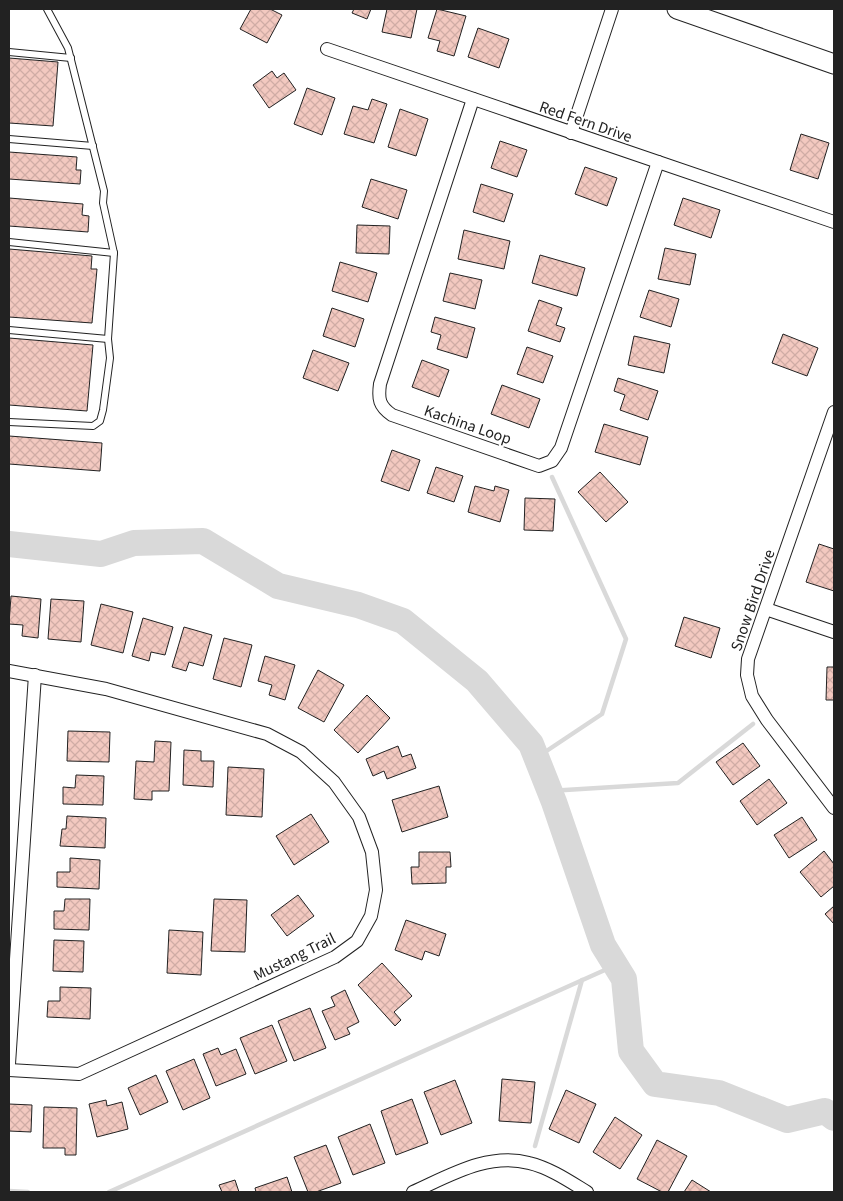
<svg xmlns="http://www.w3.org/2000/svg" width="843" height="1201" font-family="'Source Sans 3',sans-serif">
  <defs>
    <pattern id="building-cross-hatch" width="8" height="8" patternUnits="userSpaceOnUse" patternTransform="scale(1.25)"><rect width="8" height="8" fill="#f3c9c0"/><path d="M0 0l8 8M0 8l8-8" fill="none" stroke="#d0aca5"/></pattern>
  </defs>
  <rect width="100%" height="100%" fill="#fff"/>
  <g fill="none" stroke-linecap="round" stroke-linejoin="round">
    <g stroke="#d9d9d9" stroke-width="4.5">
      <polyline points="536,758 602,714 626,639 552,477"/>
      <polyline points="549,791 678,783 753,724"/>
      <polyline points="535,1146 582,980"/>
      <polyline points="9,1191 28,1192"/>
      <polyline points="109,1192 616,965"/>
    </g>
    <polyline stroke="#d9d9d9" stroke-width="26" points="9,544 101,554 134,543 203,541 278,586 358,605 403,621 477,681 531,744 554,802 603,945 624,979 631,1051 655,1084 719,1093 787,1120 825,1111 834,1118"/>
  </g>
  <g fill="url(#building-cross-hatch)" stroke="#222">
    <polygon points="251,9 270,9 282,15 267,43 240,29"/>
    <polygon points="354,9 371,9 367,19 352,13"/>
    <polygon points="387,9 417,9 411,38 382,32"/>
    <polygon points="437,9 466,16 454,56 437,51 440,41 428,38"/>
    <polygon points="478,28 509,39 499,68 468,57"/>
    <polygon points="9,58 58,62 53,126 9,123"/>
    <polygon points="272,71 277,78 284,73 296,90 269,108 253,85"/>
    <polygon points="307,88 335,98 322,135 294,124"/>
    <polygon points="372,99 387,104 374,143 344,134 353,106 368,110"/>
    <polygon points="400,109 428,119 416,156 388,147"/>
    <polygon points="801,134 829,143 818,179 790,170"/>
    <polygon points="500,141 527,150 517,177 491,168"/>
    <polygon points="9,152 77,157 76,170 81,170 80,184 9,179"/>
    <polygon points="585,167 617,178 607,206 575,194"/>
    <polygon points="371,179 407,190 398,219 362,207"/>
    <polygon points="481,184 513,194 504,222 473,212"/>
    <polygon points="9,198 83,204 82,215 89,216 88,232 9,226"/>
    <polygon points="683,198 720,210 711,238 674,225"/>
    <polygon points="357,225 390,226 389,254 356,253"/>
    <polygon points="464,230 510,241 504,269 458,259"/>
    <polygon points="665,248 696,254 690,285 658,279"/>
    <polygon points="9,249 92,256 91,269 97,269 92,323 9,317"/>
    <polygon points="540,255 585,268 577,296 532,283"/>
    <polygon points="340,262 377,273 368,302 332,291"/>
    <polygon points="450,273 482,280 475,309 443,301"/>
    <polygon points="649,290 679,299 671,327 640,317"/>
    <polygon points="539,300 562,308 556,325 565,328 560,342 528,331"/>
    <polygon points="332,308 364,319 355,347 323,336"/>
    <polygon points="435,317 475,328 467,358 437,349 441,335 431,332"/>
    <polygon points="783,334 818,348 807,376 772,363"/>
    <polygon points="634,336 670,344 664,373 628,365"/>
    <polygon points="9,338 93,345 87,411 9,405"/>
    <polygon points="527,347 553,356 543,383 517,374"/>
    <polygon points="313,350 349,363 338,391 303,378"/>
    <polygon points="422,360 449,370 439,397 412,387"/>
    <polygon points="618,378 658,391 648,420 620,410 625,395 614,391"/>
    <polygon points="502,385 540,399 529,428 491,414"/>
    <polygon points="604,424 648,437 640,465 595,452"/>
    <polygon points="9,436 102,443 100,471 9,464"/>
    <polygon points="392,450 420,460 409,491 381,481"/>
    <polygon points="436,467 463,476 454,502 427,493"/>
    <polygon points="600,472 628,502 606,522 578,492"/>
    <polygon points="475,486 494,491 495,486 509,490 500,522 468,512"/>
    <polygon points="525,498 555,499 553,531 524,530"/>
    <polygon points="819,544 834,549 834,591 806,582"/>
    <polygon points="11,596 41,599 38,638 22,636 23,625 9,624"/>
    <polygon points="51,599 84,601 81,642 48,639"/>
    <polygon points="101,604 133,612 123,653 91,645"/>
    <polygon points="684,617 720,628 711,658 675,646"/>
    <polygon points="143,618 173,627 165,655 151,652 149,661 132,656"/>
    <polygon points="184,627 212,635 203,666 189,662 186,671 172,667"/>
    <polygon points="224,638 252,645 241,687 213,679"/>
    <polygon points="265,656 295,665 285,700 269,695 272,685 258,681"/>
    <polygon points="827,667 834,667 834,700 826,700"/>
    <polygon points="318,670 344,685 324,722 298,708"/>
    <polygon points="367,695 390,718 358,753 334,730"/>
    <polygon points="68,731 110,732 109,762 67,761"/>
    <polygon points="155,741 171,742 169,791 152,791 152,800 134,799 136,761 154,762"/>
    <polygon points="743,743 760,766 733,785 716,762"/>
    <polygon points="398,746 402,757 411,754 416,768 387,779 384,771 373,776 366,759"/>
    <polygon points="184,750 201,751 201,761 214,761 213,787 183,785"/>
    <polygon points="228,767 264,769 262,817 226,815"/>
    <polygon points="76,775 104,776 103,805 63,804 63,787 75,788"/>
    <polygon points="769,779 787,803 757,825 740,801"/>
    <polygon points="439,786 448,817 402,832 392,800"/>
    <polygon points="311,814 329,842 294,865 276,836"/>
    <polygon points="67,816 106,818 105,848 60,846 62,829 66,829"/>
    <polygon points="802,817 817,840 789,858 774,835"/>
    <polygon points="824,851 834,864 834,886 821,897 800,872"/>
    <polygon points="419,852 450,852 451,867 446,867 446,883 412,884 411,867 419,867"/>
    <polygon points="70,858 100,860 99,889 57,887 57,872 70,872"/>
    <polygon points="298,895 314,916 287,936 271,915"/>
    <polygon points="65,899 90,899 89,930 54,929 54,911 64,911"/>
    <polygon points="214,899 247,900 245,952 211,951"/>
    <polygon points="834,906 834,924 825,914"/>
    <polygon points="406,920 446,934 439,956 425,951 422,960 395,950"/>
    <polygon points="169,930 203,932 201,975 167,973"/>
    <polygon points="54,940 84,941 83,972 53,971"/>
    <polygon points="382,963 412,996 394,1012 401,1020 395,1026 358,985"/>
    <polygon points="60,987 91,988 90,1019 47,1017 48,1001 60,1001"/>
    <polygon points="345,990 359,1022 347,1028 350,1034 335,1040 322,1011 335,1006 331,997"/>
    <polygon points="310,1008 326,1048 294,1061 278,1021"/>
    <polygon points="272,1025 287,1061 255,1074 240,1038"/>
    <polygon points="218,1048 221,1055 236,1049 246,1074 216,1086 203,1054"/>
    <polygon points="194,1059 210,1098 183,1110 166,1071"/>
    <polygon points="156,1075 168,1102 140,1115 128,1088"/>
    <polygon points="502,1079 535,1082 531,1123 499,1121"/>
    <polygon points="455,1080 472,1123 441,1135 424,1092"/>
    <polygon points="566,1090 596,1104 579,1143 549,1129"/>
    <polygon points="412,1099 428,1143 396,1155 381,1111"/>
    <polygon points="106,1100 107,1106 122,1102 128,1129 97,1137 89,1104"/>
    <polygon points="9,1104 32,1105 31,1132 9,1131"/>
    <polygon points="44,1107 77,1108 76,1155 65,1155 65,1148 43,1148"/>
    <polygon points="615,1117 642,1135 620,1169 593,1152"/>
    <polygon points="370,1124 385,1163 353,1175 338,1137"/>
    <polygon points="657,1140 687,1156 668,1192 662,1192 637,1179"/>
    <polygon points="326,1145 341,1183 316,1192 308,1192 294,1157"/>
    <polygon points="287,1177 292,1192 256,1192 255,1188"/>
    <polygon points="235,1180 239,1192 222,1192 219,1185"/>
    <polygon points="692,1180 711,1192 684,1192"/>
  </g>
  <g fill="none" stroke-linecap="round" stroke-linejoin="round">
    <defs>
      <g id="service">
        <polyline points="9,52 71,58"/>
        <polyline points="9,139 93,146"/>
        <polyline points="9,242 114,253"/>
        <polyline points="9,330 108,339"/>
        <polyline points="9,422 93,426 100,421 103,410 110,358 108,339 114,253 103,203 104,191 68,48 47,9"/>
      </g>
      <g id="minor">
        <polyline points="327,49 834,222"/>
        <path d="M473,99L380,384C378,399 379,406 392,415L539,466L552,461L561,448L658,162"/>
        <polyline points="571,133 612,9"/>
        <polyline points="834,412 748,659 747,675 752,696 767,720 834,808"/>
        <polyline points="766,609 834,632"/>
        <polyline points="9,671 106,689 267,734 301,752 334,782 359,817 372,852 376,890 371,916 357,941 335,957 79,1074 9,1070"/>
        <polyline points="9,1064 35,675"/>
        <path d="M413,1192C449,1176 488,1152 529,1163C550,1168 569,1181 587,1192"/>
      </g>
      <polyline id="secondary" points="677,9 834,64"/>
    </defs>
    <use href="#service" stroke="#222" stroke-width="8"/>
    <use href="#minor" stroke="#222" stroke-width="14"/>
    <use href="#secondary" stroke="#222" stroke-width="21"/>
    <use href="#service" stroke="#fff" stroke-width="6"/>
    <use href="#minor" stroke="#fff" stroke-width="12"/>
    <use href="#secondary" stroke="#fff" stroke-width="19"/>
  </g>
  <g text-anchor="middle" stroke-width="4" stroke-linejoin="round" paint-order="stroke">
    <g font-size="16" fill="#222" stroke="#fff">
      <text transform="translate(586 121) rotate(19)" y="6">Red Fern Drive</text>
      <text transform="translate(468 424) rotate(19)" y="6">Kachina Loop</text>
      <text transform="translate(752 600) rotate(-71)" y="6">Snow Bird Drive</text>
      <text transform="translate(294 956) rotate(-26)" y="6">Mustang Trail</text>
    </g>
  </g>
  <rect width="843" height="1201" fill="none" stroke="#222222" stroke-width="20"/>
</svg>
